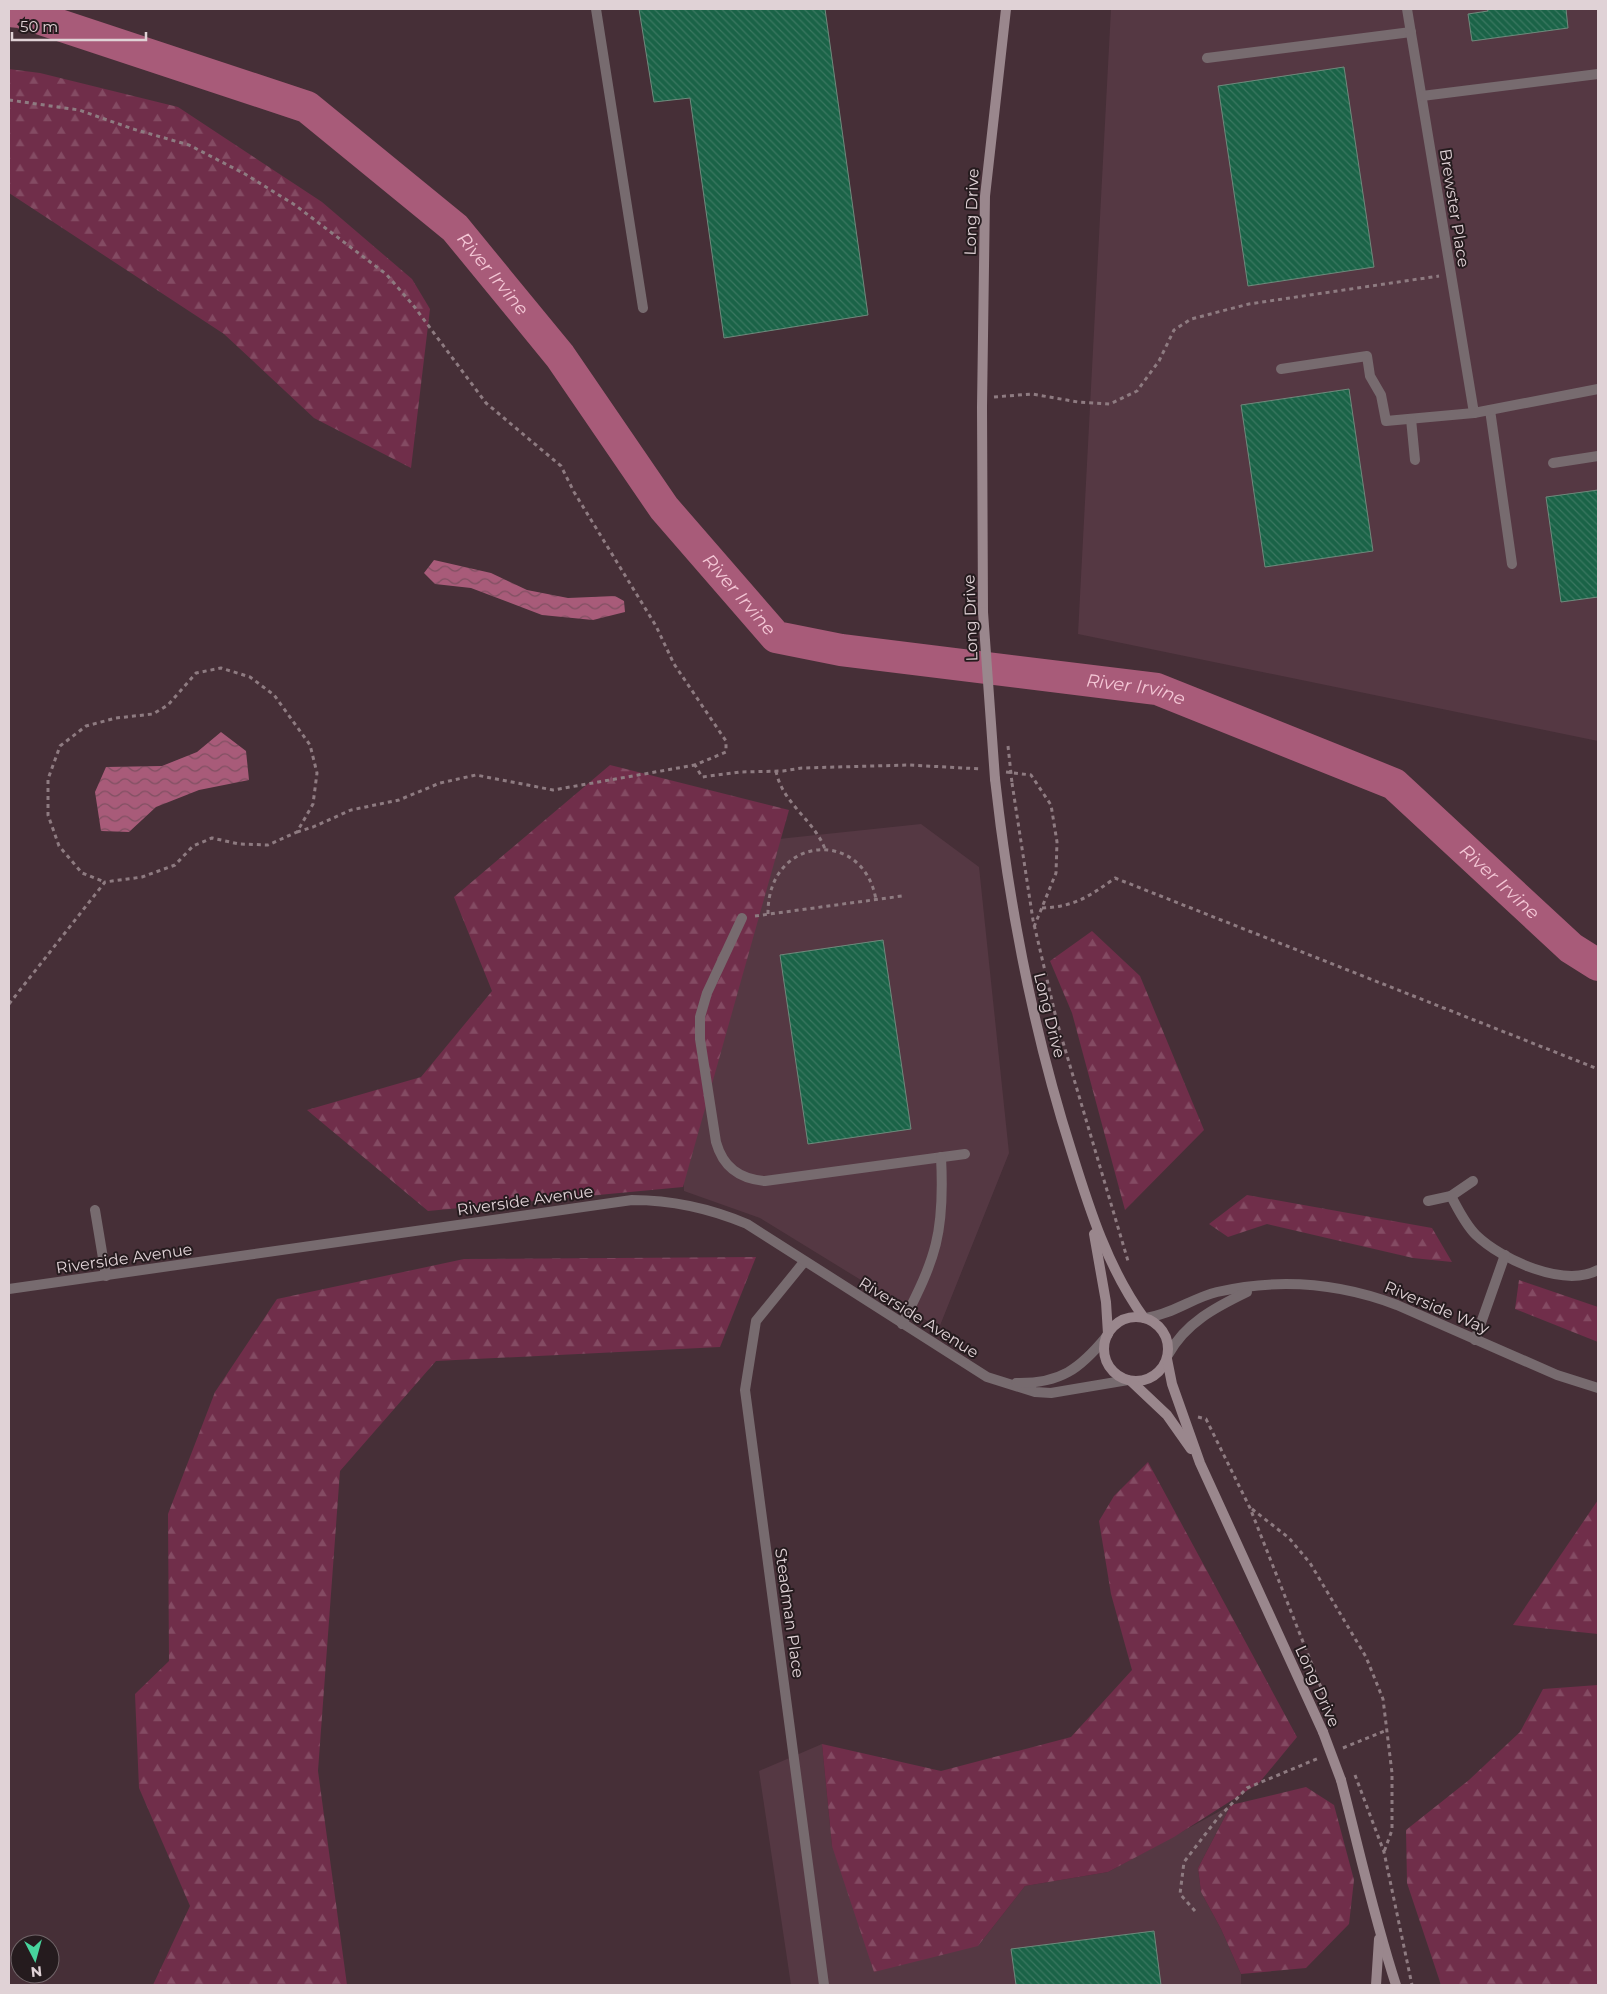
<svg xmlns="http://www.w3.org/2000/svg" width="1607" height="1994" font-family="Montserrat,sans-serif">
  <defs>
    <pattern id="forest-firs" width="22" height="20" patternUnits="userSpaceOnUse" patternTransform="scale(1.25)"><rect width="22" height="20" fill="#702e4a"/><path d="M5 1l3.5 6h-7zM16 11l3.5 6h-7z" fill="#844b63"/></pattern>
    <pattern id="water-waves" width="16" height="10" patternUnits="userSpaceOnUse" patternTransform="scale(1.25)"><rect width="16" height="10" fill="#a85b79"/><path d="M0 5q4-4 8 0t8 0" fill="none" stroke="#805062"/></pattern>
    <pattern id="building-back-hatch" width="6" height="6" patternUnits="userSpaceOnUse" patternTransform="scale(1.25)"><rect width="6" height="6" fill="#1a6347"/><path d="M-1 5l2 2M0 0l6 6M5-1l2 2" fill="none" stroke="#3b7861"/></pattern>
  </defs>
  <rect width="100%" height="100%" fill="#462f37"/>
  <g fill="#553843">
    <polygon points="1111,9 1598,9 1598,741 1078,634"/>
    <polygon points="921,824 979,867 1009,1153 939,1328 760,1218 684,1191 677,1027 722,845"/>
    <polygon points="822,1744 832,1846 978,1946 1025,1886 1108,1872 1231,1805 1198,1868 1201,1892 1221,1929 1241,1974 1241,1985 791,1985 759,1771"/>
  </g>
  <g fill="url(#forest-firs)">
    <polygon points="9,69 40,73 178,107 322,202 412,279 430,309 411,468 314,418 224,334 9,193"/>
    <polygon points="610,765 789,810 683,1187 428,1211 307,1110 421,1077 492,991 454,897"/>
    <polygon points="1092,931 1140,976 1204,1130 1125,1210 1072,1013 1050,961"/>
    <polygon points="1247,1195 1432,1228 1452,1262 1413,1258 1267,1224 1228,1237 1209,1224"/>
    <polygon points="756,1257 720,1347 436,1361 340,1471 318,1771 347,1985 153,1985 190,1906 139,1788 135,1694 169,1661 168,1514 215,1392 277,1299 464,1259"/>
    <polygon points="1519,1280 1598,1307 1598,1342 1515,1309"/>
    <polygon points="1148,1462 1297,1737 1259,1783 1174,1837 1108,1872 1025,1886 978,1946 874,1972 832,1846 822,1744 941,1771 1071,1737 1132,1670 1111,1594 1099,1521 1114,1496"/>
    <polygon points="1598,1500 1598,1634 1513,1625"/>
    <polygon points="1598,1685 1598,1985 1441,1985 1407,1883 1406,1830 1469,1780 1520,1732 1543,1689"/>
    <polygon points="1306,1787 1334,1805 1354,1880 1349,1924 1306,1968 1241,1974 1221,1929 1201,1892 1198,1868 1231,1805"/>
  </g>
  <g fill="url(#water-waves)">
    <polygon points="434,560 491,573 527,590 568,598 615,596 624,601 625,612 593,620 542,615 471,588 435,584 424,573"/>
    <polygon points="221,732 246,751 249,780 199,790 156,807 129,832 101,831 95,792 106,767 162,766 197,752"/>
  </g>
  <g fill="none" stroke-linecap="round" stroke-linejoin="round">
    <path stroke="#a85b79" stroke-width="32" id="s1" d="M9,11L20,12L307,107L455,228L560,356L664,508L776,637L841,650L1157,689L1394,784L1571,948L1598,965"/>
  </g>
  <g fill="url(#building-back-hatch)" stroke="#6f897c">
    <polygon points="639,9 825,9 868,315 724,338 690,98 654,102"/>
    <polygon points="1487,9 1566,9 1568,28 1472,41 1468,14 1488,11"/>
    <polygon points="1344,67 1374,267 1248,286 1218,86"/>
    <polygon points="1349,389 1373,551 1265,567 1241,405"/>
    <polygon points="1598,490 1598,597 1561,602 1546,497"/>
    <polygon points="883,940 911,1129 808,1144 780,955"/>
    <polygon points="1154,1931 1161,1985 1016,1985 1011,1949"/>
  </g>
  <g fill="none" stroke-linecap="round" stroke-linejoin="round">
    <g stroke="#8e7b81" stroke-width="3" stroke-dasharray="4 4" stroke-linecap="butt">
      <polyline points="9,100 79,110 133,129 189,145 245,174 295,205 386,274 413,305 486,403 561,466 574,492 656,626 674,664 726,741 726,752 695,765 702,777 740,772 783,771 802,768 909,765 982,769"/>
      <polyline points="994,397 1032,394 1078,402 1110,404 1137,391 1159,361 1174,330 1191,319 1249,304 1439,276"/>
      <path d="M776,771C782,803 814,820 825,849"/>
      <polyline points="1006,772 1031,775 1051,805 1057,842 1056,873 1034,927"/>
      <polyline points="1012,783 1033,920 1057,1022 1128,1261"/>
      <polyline points="297,832 313,827 351,810 399,800 440,783 476,775 553,790 695,765"/>
      <path d="M1042,908C1074,907 1090,896 1115,878L1598,1069"/>
      <path d="M768,914C767,835 864,827 876,900"/>
      <polyline points="755,916 902,896"/>
      <polyline points="9,1004 105,882 142,877 175,865 193,846 212,838 239,844 268,845 297,832 313,804 317,773 310,745 274,695 250,677 221,668 196,673 168,705 153,714 116,718 86,726 60,746 48,779 48,815 59,846 82,873 105,882"/>
      <polyline points="1198,1417 1206,1419 1250,1508 1326,1700"/>
      <polyline points="1252,1509 1289,1538 1310,1563 1366,1657 1383,1699 1392,1773 1392,1830 1384,1852"/>
      <polyline points="1343,1748 1387,1730"/>
      <polyline points="1355,1775 1384,1852 1412,1985"/>
      <polyline points="1195,1911 1180,1894 1184,1862 1217,1819 1247,1788 1319,1758"/>
    </g>
    <g stroke="#776b6f" stroke-width="10">
      <polyline points="596,9 643,308"/>
      <polyline points="1207,58 1411,32"/>
      <polyline points="1281,369 1367,356 1370,376 1381,395 1386,421 1474,413"/>
      <polyline points="1490,410 1512,564"/>
      <polyline points="1411,419 1415,460"/>
      <polyline points="1553,463 1598,456"/>
      <path d="M742,918L707,993L700,1017V1039L716,1142C723,1167 739,1179 765,1181L965,1154"/>
      <polyline points="95,1210 106,1276"/>
      <path d="M902,1324C936,1258 945,1233 941,1157"/>
    </g>
    <g stroke="#776b6f" stroke-width="10">
      <polyline points="1407,9 1474,413 1598,389"/>
      <polyline points="1422,96 1598,74"/>
      <path d="M1451,1196C1458,1209 1465,1224 1476,1235C1502,1260 1564,1288 1598,1270"/>
      <polyline points="1428,1201 1451,1196 1473,1181"/>
      <polyline points="804,1262 756,1321 745,1390 824,1985"/>
      <path d="M9,1289L632,1200C673,1200 709,1208 747,1224L987,1377L1035,1392L1051,1393L1128,1380"/>
      <path d="M1146,1318C1173,1314 1192,1298 1217,1292C1278,1278 1339,1283 1397,1305L1557,1375L1598,1388"/>
      <polyline points="1475,1340 1505,1255"/>
      <path d="M1168,1355C1185,1323 1216,1307 1247,1292"/>
      <path d="M1016,1383C1060,1384 1080,1369 1107,1336"/>
    </g>
    <g stroke="#9a878d" stroke-width="10">
      <polyline points="983,612 982,407 985,196 1006,9"/>
      <path d="M995,779C1009,906 1033,1031 1072,1153C1090,1211 1108,1268 1144,1318"/>
      <polyline points="1094,1234 1106,1302 1108,1334"/>
      <circle cx="1136" cy="1349" r="32"/>
      <polyline points="1167,1359 1172,1384 1200,1463 1323,1732"/>
      <polyline points="1131,1381 1167,1415 1191,1449"/>
      <path d="M1341,1780C1359,1849 1374,1918 1396,1985"/>
      <polyline points="1376,1985 1379,1939"/>
    </g>
    <polyline stroke="#8e7b81" stroke-width="3" stroke-dasharray="4 4" stroke-linecap="butt" points="1008,746 1012,783"/>
    <g stroke="#9a878d" stroke-width="10">
      <polyline points="983,612 995,779"/>
      <polyline points="1323,1732 1341,1780"/>
    </g>
  </g>
  <g text-anchor="middle" stroke-width="4" stroke-linejoin="round" paint-order="stroke">
    <g font-size="16" fill="#e0d2d6" stroke="#251b1e">
      <text transform="translate(1455 208) rotate(81)" y="6">Brewster Place</text>
      <text transform="translate(971 212) rotate(-88)" y="6">Long Drive</text>
      <text transform="translate(970 618) rotate(-92)" y="6">Long Drive</text>
      <text transform="translate(1050 1015) rotate(76)" y="6">Long Drive</text>
      <text transform="translate(525 1200) rotate(-8)" y="6">Riverside Avenue</text>
      <text transform="translate(124 1258) rotate(-8)" y="6">Riverside Avenue</text>
      <text transform="translate(1437 1307) rotate(23)" y="6">Riverside Way</text>
      <text transform="translate(919 1317) rotate(32)" y="6">Riverside Avenue</text>
      <text transform="translate(790 1613) rotate(82)" y="6">Steadman Place</text>
      <text transform="translate(1318 1686) rotate(66)" y="6">Long Drive</text>
    </g>
    <g font-size="18" font-style="italic" fill="#f4c7d6" stroke="#251b1e">
      <text dy="6" stroke="none"><textPath href="#s1" startOffset="564">River Irvine</textPath></text>
      <text dy="6" stroke="none"><textPath href="#s1" startOffset="969">River Irvine</textPath></text>
      <text dy="6" stroke="none"><textPath href="#s1" startOffset="1389">River Irvine</textPath></text>
      <text dy="6" stroke="none"><textPath href="#s1" startOffset="1809">River Irvine</textPath></text>
    </g>
  </g>
  <rect width="1607" height="1994" fill="none" stroke="#e0d2d6" stroke-width="20"/>
  <g transform="translate(35 1959) rotate(174)"><circle r="24" fill="#251b1e" stroke="#706468"/>
  <path d="M0-4L9 19L0 12L-9 19Z" fill="#47d49d"/>
  <text y="-8" font-size="14" font-weight="bold" text-anchor="middle" fill="#e0d2d6">N</text>
  </g>
  <path d="M12 32v8h134v-8" fill="none" stroke="#e0d2d6" stroke-width="2.5"/>
  <text x="20" y="32" font-size="15" fill="#e0d2d6" stroke="#251b1e" stroke-width="4" paint-order="stroke">50 m</text>
</svg>
